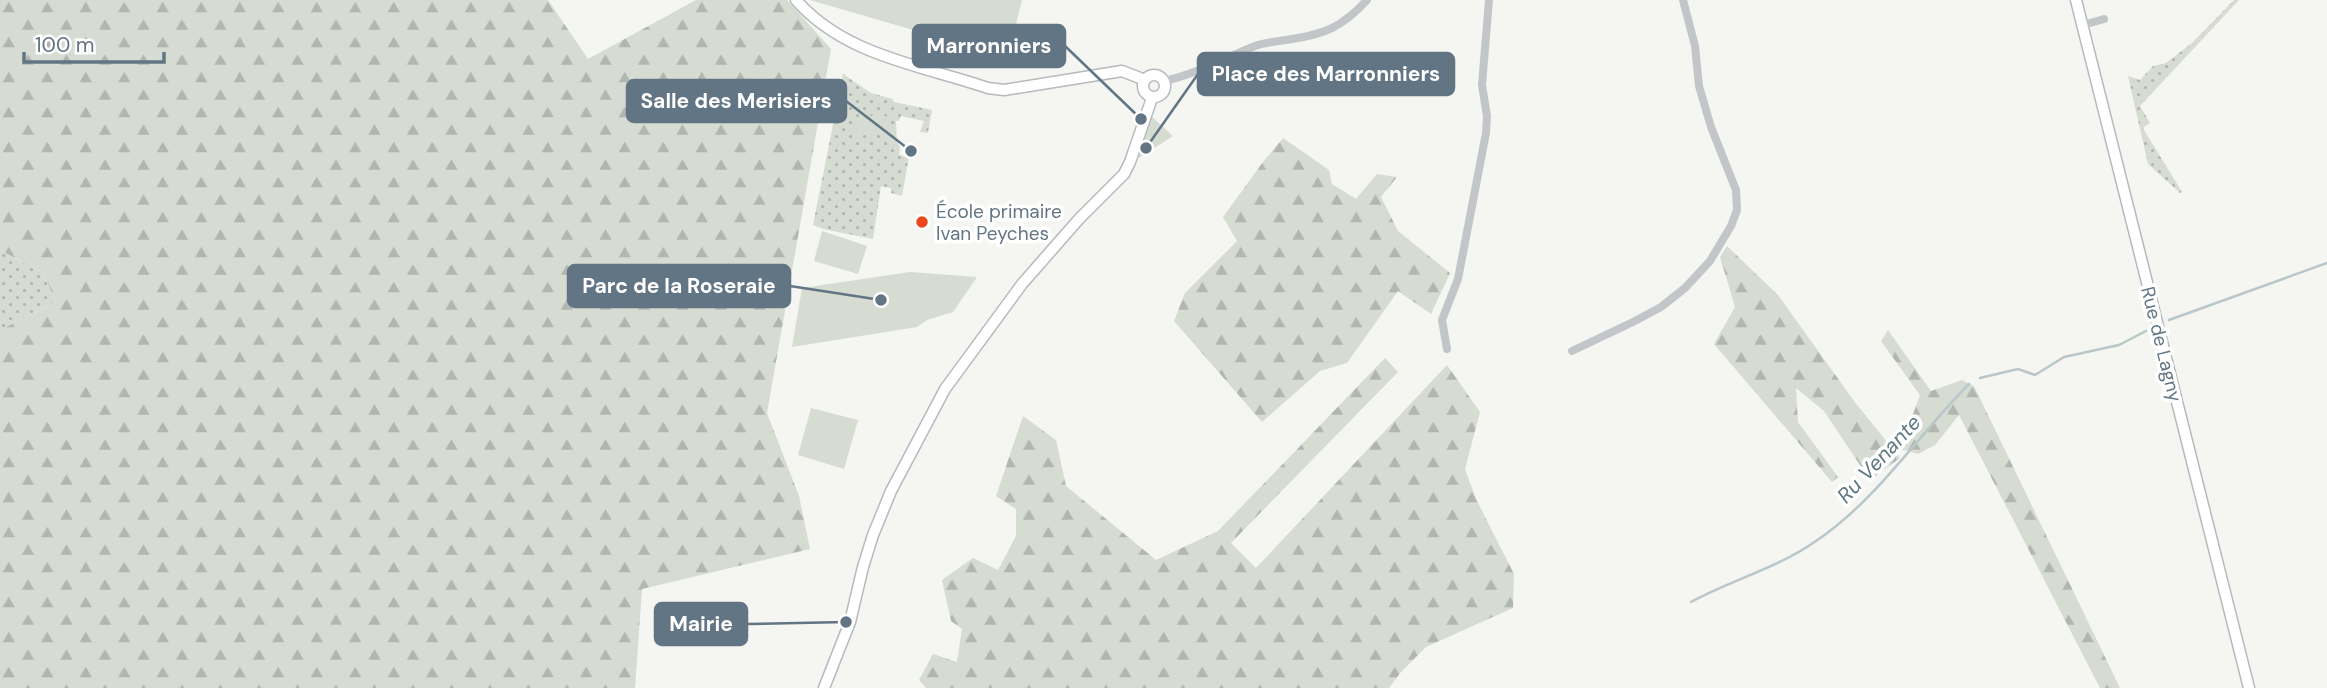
<svg xmlns="http://www.w3.org/2000/svg" width="2327" height="688" font-family="'DM Sans',sans-serif">
  <defs>
    <pattern id="grass-dots" width="8" height="8" patternUnits="userSpaceOnUse" patternTransform="scale(1.75)"><rect width="8" height="8" fill="#d6dcd2"/><path d="M2 2h.1M6 6h.1" fill="none" stroke="#b1b7b0" stroke-width="1.8" stroke-linecap="round"/></pattern>
    <pattern id="forest-firs" width="22" height="20" patternUnits="userSpaceOnUse" patternTransform="scale(1.75)"><rect width="22" height="20" fill="#d6dcd2"/><path d="M5 1l3.5 6h-7zM16 11l3.5 6h-7z" fill="#b1b7b0"/></pattern>
  </defs>
  <rect width="100%" height="100%" fill="#f5f5f1"/>
  <g fill="url(#grass-dots)">
    <polygon points="2234,0 2239,0 2140,106 2150,123 2144,127 2144,130 2182,192 2180,193 2148,164 2128,76 2140,80 2153,66 2166,63 2192,43"/>
    <polygon points="843,74 871,93 893,99 894,102 932,110 928,133 920,132 924,121 901,116 899,121 896,121 897,142 900,147 899,155 909,157 902,196 891,193 891,188 881,186 873,239 823,229 813,225"/>
    <polygon points="0,250 43,273 56,302 0,330"/>
  </g>
  <g fill="url(#forest-firs)">
    <polygon points="0,0 548,0 588,59 696,0 787,0 831,49 767,413 799,496 810,549 642,589 635,688 0,688 0,330 56,302 43,273 0,250"/>
    <polygon points="1283,138 1329,170 1332,184 1356,199 1377,174 1397,177 1381,197 1398,231 1450,273 1431,314 1398,291 1347,363 1320,371 1262,422 1174,321 1185,293 1237,241 1223,217 1263,162"/>
    <polygon points="1727,246 1778,295 1854,401 1900,458 1870,480 1824,411 1796,388 1798,422 1838,477 1832,482 1714,344 1735,307 1720,257"/>
    <polygon points="1888,330 1931,391 1962,380 1974,386 2120,688 2100,688 1959,415 1935,445 1918,454 1900,449 1920,395 1881,341"/>
    <polygon points="1385,358 1398,372 1231,543 1256,568 1447,365 1480,412 1465,469 1476,499 1514,574 1513,608 1426,647 1401,672 1389,688 926,688 919,680 933,654 957,662 962,629 951,621 942,580 973,558 998,570 1016,536 1016,509 996,496 1023,416 1056,440 1066,486 1156,560 1218,531"/>
  </g>
  <g fill="#d6dcd2">
    <polygon points="810,0 1022,0 1009,52 957,39 944,39"/>
    <polygon points="875,115 886,116 889,123 888,133 861,134 856,130 858,118"/>
    <polygon points="1151,116 1173,136 1134,161"/>
    <polygon points="822,231 867,246 858,274 814,261"/>
    <polygon points="910,272 977,277 953,312 927,320 917,327 792,347 802,288"/>
    <polygon points="811,408 858,420 844,469 798,455"/>
  </g>
  <g fill="none" stroke-linecap="round" stroke-linejoin="round">
    <g stroke="#b9c7cb" stroke-width="2.5">
      <polyline points="2169,320 2327,263"/>
      <polyline points="1980,378 2018,369 2035,375 2064,357 2119,345 2146,331"/>
      <path d="M1691,602C1731,580 1778,568 1816,541C1877,500 1918,435 1969,384"/>
    </g>
    <defs>
      <g id="secondary">
        <path d="M796,0C845,56 921,65 988,88L1004,90L1122,71L1145,80"/>
        <polyline points="2076,0 2249,688"/>
        <circle cx="1154" cy="86" r="11"/>
        <polyline points="824,688 850,622 863,567 873,535 891,491 945,389 1022,284 1079,219 1124,174 1130,162 1152,98"/>
      </g>
    </defs>
    <use href="#secondary" stroke="#b4babe" stroke-width="13"/>
    <g stroke="#c2c6c9" stroke-width="8">
      <polyline points="2083,25 2104,19"/>
      <path d="M1164,81C1196,74 1225,58 1255,46C1267,42 1280,41 1292,39C1326,34 1343,26 1367,0"/>
      <polyline points="1447,349 1442,320 1458,279 1486,133 1487,116 1482,85 1489,0"/>
      <polyline points="1572,351 1633,322 1661,307 1685,288 1710,261 1731,226 1737,210 1736,190 1711,127 1699,86 1695,46 1683,0"/>
    </g>
    <use href="#secondary" stroke="#fff" stroke-width="10"/>
  </g>
  <circle fill="#ec471a" stroke="#fff" stroke-width="2.5" cx="922" cy="222" r="7"/>
  <g text-anchor="middle" stroke-width="7" stroke-linejoin="round" paint-order="stroke">
    <g font-size="19" fill="#627584" stroke="#fff" text-anchor="start">
      <text x="936" y="218">École primaire<tspan x="936" dy="22">Ivan Peyches</tspan></text>
    </g>
    <g font-size="19" fill="#627584" stroke="#fff">
      <text transform="translate(2162 344) rotate(76)" y="7">Rue de Lagny</text>
    </g>
    <g font-size="21" font-style="italic" fill="#5e7881" stroke="#fff">
      <text transform="translate(1879 459) rotate(-47)" y="7">Ru Venante</text>
    </g>
  </g>
  <path fill="none" stroke="#627584" stroke-width="2.5" d="M1141 119L1065 46M1146 148L1198 74M911 151L846 101M881 300L790 286M846 622L747 624"/>
  <g fill="#627584" stroke="#fff" stroke-width="2.5">
    <circle cx="1141" cy="119" r="7"/>
    <circle cx="1146" cy="148" r="7"/>
    <circle cx="911" cy="151" r="7"/>
    <circle cx="881" cy="300" r="7"/>
    <circle cx="846" cy="622" r="7"/>
  </g>
  <g fill="#627584" stroke="#627584" stroke-width="2.5">
    <rect x="913" y="25" width="152" height="42" rx="7"/>
    <rect x="1198" y="53" width="256" height="42" rx="7"/>
    <rect x="627" y="80" width="219" height="42" rx="7"/>
    <rect x="568" y="265" width="222" height="42" rx="7"/>
    <rect x="655" y="603" width="92" height="42" rx="7"/>
  </g>
  <g font-size="21" text-anchor="middle" font-weight="bold" fill="#fff">
    <text x="989" y="53">Marronniers</text>
    <text x="1326" y="81">Place des Marronniers</text>
    <text x="736" y="108">Salle des Merisiers</text>
    <text x="679" y="293">Parc de la Roseraie</text>
    <text x="701" y="631">Mairie</text>
  </g>
  <path d="M24 52v10h140v-10" fill="none" stroke="#627584" stroke-width="3.5"/>
  <text x="35" y="52" font-size="21" fill="#627584" stroke="#ffffff" stroke-width="5" paint-order="stroke">100 m</text>
</svg>
